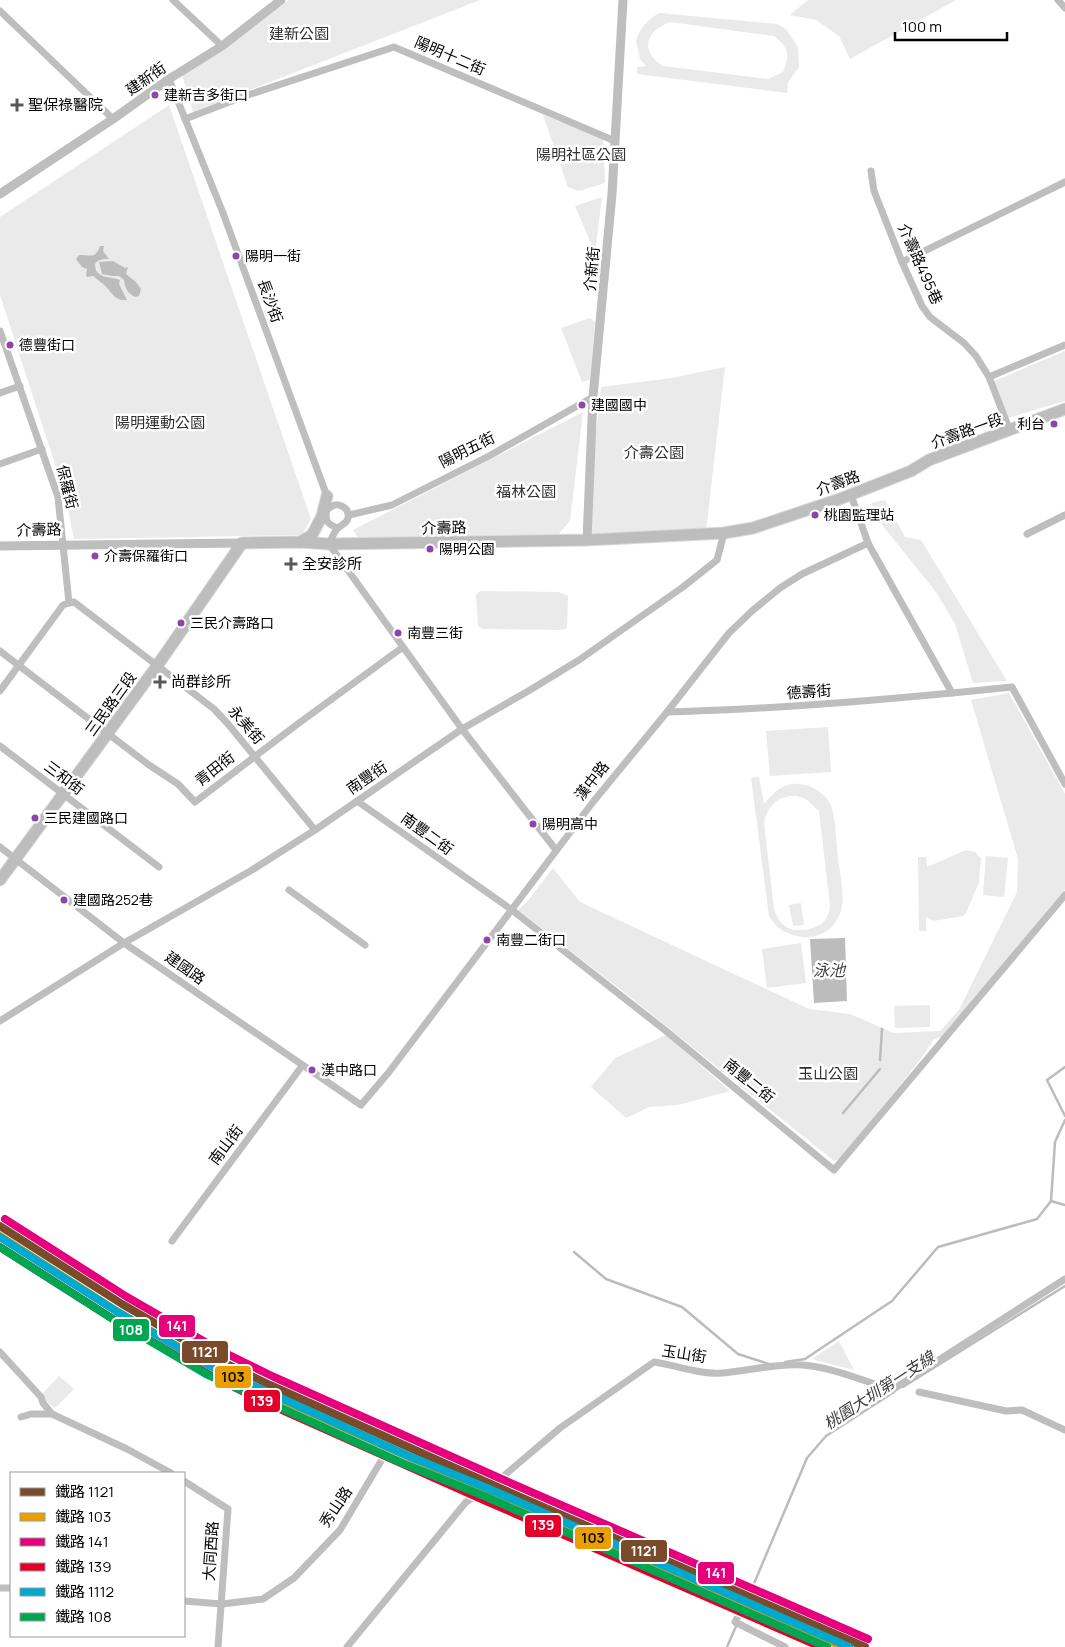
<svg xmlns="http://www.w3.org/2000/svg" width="1065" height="1647" font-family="Manrope,'Noto Sans TC',sans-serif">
  <rect width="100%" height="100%" fill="#fff"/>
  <g fill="#eaeaea" fill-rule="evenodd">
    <polygon points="289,0 480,0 193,112 182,75"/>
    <polygon points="808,0 956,0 850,59 839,36 816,20 790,15"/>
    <path d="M659,13L777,24L786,29L798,47L799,67L788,82L787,93L637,74V67L646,66L640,59L636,41C640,28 647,20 659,13ZM670,22L774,36C789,48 790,55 783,72L768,79L663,66C640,52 645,31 670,22Z"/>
    <polygon points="169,105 311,519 302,535 74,539 65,495 0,295 0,217"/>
    <polygon points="543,115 603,138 605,183 579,191 568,187"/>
    <polygon points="602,197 595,253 575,206"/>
    <polygon points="590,318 595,322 590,380 582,382 561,328"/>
    <polygon points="1065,351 1065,401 1008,418 992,382"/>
    <polygon points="725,367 706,531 585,537 601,387 672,378"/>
    <polygon points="583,412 570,521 556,537 361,542 353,530"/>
    <polygon points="885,500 905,537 921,540 1007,681 973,683 955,624 936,592 883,526 871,503"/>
    <polygon points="480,591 559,592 568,596 567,628 562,630 483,629 478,626 476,595"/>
    <polygon points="1009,693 1065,794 1065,889 943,1037 934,1039 920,1060 841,1158 834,1161 629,996 518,910 527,902 553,868 580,902 809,1009 850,1014 894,1033 940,1031 959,1010 1017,892 1018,859 971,700"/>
    <polygon points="828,727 831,772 770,776 766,731"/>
    <path d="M759,777L764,804C771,796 777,788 788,785C804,780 827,792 832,808C836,823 836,842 838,858C840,875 847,902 838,918C826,941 798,942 779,928C775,925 772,920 769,916L751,778ZM797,796L806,799L819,811L830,905C830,922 816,930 800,930C796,930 792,930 788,928C780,924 777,917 774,909L764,823C768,805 778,795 797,796Z"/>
    <polygon points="966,850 975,852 981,858 979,882 966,913 963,916 934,921 926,917 926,931 919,931 918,857 926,857 927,867"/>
    <polygon points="986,856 1008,858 1004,897 983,895"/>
    <polygon points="801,903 804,925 793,926 789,905"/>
    <polygon points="801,943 806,983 767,988 762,949"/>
    <polygon points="930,1005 930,1027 895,1028 894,1006"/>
    <polygon points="666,1035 730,1091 678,1105 649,1107 626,1118 591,1087 615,1058"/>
    <polygon points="839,1341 854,1370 812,1359"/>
    <polygon points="59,1376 74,1389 55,1408 46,1401 43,1393"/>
  </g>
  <g fill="#bcbcbc">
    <path d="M100,246H104L103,251L109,259C102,259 99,259 95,264C95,279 110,276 120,280L119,284L127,300C113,301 112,291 103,284C100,281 96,279 93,276L87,277L86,275L87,269L82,267L76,259L79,255C92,255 95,259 100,246Z"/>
    <path d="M113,261L125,268L128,267L126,274L136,282L141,289L139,296L135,297C128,293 125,289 124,280L119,276H112L102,274L99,262Z"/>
    <polygon points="845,938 847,1001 814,1003 810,939"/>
  </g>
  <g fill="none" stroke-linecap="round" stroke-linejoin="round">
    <g stroke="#bcbcbc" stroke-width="2.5">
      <polyline points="880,1060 882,1029"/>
      <polyline points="1065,1067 1047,1080 1065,1116"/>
      <polyline points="843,1113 880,1069"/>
      <polyline points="1065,1120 1055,1142 1051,1201 1065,1205"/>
      <polyline points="574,1252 606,1279 682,1307 738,1354 769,1364"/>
      <polyline points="785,1362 805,1359 892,1301 938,1247 1037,1219 1051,1201"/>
      <polyline points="903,1387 1065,1286"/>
      <polyline points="742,1612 807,1458 826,1436 894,1392"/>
      <polyline points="727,1647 737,1624"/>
    </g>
    <defs>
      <g id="primary">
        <polyline points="300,542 312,535 322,516 327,496"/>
        <polyline points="0,880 157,666 242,543 300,542 329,544 587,540 724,533 753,528 837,500 911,471 929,460 1065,409"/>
      </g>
    </defs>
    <use href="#primary" stroke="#dbdbdb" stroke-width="13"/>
    <g stroke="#bebebe" stroke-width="7">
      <polyline points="173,0 222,46"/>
      <polyline points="1058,0 1065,8"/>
      <polyline points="0,11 113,119"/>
      <polyline points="169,79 223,213 328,499"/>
      <polyline points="185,119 245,96 394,47 615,141"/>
      <polyline points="871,171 874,191 902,262 922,306 930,317 964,343 976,356 989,377 1010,431"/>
      <polyline points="902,262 1065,182"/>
      <polyline points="0,331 58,497 69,603 63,605 0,691"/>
      <polyline points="989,377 1065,345"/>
      <polyline points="0,393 20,386"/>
      <polyline points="0,464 42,449"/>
      <polyline points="851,495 868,543 952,693"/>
      <polyline points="349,515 392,505 489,456 593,397"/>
      <path d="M338,528C328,525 324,520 327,510C334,503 340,503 347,510C351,523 344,522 337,529C334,533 331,539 329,544L462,729L556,850"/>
      <polyline points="1027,534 1065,515"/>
      <polyline points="69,603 74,602 214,709 228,724 315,830"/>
      <polyline points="0,651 149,765 178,784 195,802 299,723 403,647"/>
      <path d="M667,712C782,709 897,699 1012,687L1065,784"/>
      <polyline points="0,746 159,867"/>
      <polyline points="357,801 512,910 666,1031 834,1170 1065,895"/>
      <polyline points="0,847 124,943 361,1105 389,1072 593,802 667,712 729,633 752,611 780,588 802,574 868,543"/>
      <polyline points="289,890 365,945"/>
      <polyline points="0,1021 124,943 252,870 315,830 462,729 530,690 579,660 683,587 717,560 724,533"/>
      <polyline points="172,1241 302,1066"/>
      <polyline points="0,1352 41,1397 43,1403 52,1414"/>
      <polyline points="919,1392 1006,1411 1022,1410 1065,1430"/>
      <polyline points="21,1417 31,1414 52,1414 127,1449 171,1473"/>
      <polyline points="184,1481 228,1509 218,1647"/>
      <polyline points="0,1588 11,1588"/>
      <polyline points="184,1601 222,1604 263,1599 294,1578 340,1530 384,1456 477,1494 740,1612 735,1622 785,1647"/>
      <path d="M347,1647L466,1502L493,1485L560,1428L654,1362C675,1365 701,1375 722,1373C749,1371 776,1363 803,1365C834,1368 862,1380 892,1390L1065,1279"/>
    </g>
    <g stroke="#bebebe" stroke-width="9">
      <polyline points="0,194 113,119 169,79 222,46 281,0"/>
      <polyline points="587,540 593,397 612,194 623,0"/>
      <polyline points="0,546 242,543"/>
    </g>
    <use href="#primary" stroke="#bdbdbd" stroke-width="11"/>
    <polyline stroke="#bdbdbd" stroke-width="2.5" stroke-dasharray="8 2.5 1 2.5" stroke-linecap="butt" points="0,1234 58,1264"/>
    <defs>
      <polyline id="rail-1" points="0,1226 122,1304 215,1358 270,1385 493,1485 865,1647"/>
      <polyline id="rail-2" points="0,1236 118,1312 211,1366 266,1393 490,1493 843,1647"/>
      <polyline id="rail-3" points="5,1219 127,1297 219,1350 274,1377 497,1477 868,1639"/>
      <polyline id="rail-4" points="0,1247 113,1319 206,1373 262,1401 486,1501 821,1647"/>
      <polyline id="rail-5" points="0,1237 116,1311 210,1366 406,1455 487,1488 849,1647"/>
      <polyline id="rail-6" points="0,1247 111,1318 206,1374 402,1463 484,1496 827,1647"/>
    </defs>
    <use href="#rail-1" stroke="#fff" stroke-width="11"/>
    <use href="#rail-2" stroke="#fff" stroke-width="11"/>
    <use href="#rail-3" stroke="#fff" stroke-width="11"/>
    <use href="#rail-4" stroke="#fff" stroke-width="11"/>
    <use href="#rail-5" stroke="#fff" stroke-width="11"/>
    <use href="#rail-6" stroke="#fff" stroke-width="11"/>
    <use href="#rail-1" stroke="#7a4b2a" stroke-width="8"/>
    <use href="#rail-2" stroke="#eb9e00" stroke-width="8"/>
    <use href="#rail-3" stroke="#e5007d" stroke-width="8"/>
    <use href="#rail-4" stroke="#e4002b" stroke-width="8"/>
    <use href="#rail-5" stroke="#00a9ce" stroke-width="8"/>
    <use href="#rail-6" stroke="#00a651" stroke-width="8"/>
  </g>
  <g fill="#8e44ad" stroke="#fff" stroke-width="2">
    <circle cx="155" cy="95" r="4.5"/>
    <circle cx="236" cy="256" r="4.5"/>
    <circle cx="10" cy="345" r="4.5"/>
    <circle cx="582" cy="405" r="4.5"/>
    <circle cx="1054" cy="424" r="4.5"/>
    <circle cx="815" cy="515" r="4.5"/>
    <circle cx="430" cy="549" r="4.5"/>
    <circle cx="95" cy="556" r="4.5"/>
    <circle cx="181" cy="623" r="4.5"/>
    <circle cx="398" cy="633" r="4.5"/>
    <circle cx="35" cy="818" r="4.5"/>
    <circle cx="533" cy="824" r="4.5"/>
    <circle cx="64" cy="900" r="4.5"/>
    <circle cx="487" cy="940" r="4.5"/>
    <circle cx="312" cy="1070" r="4.5"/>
  </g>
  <g fill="#595959" stroke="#fff" stroke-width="2">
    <path d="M14.5 97.5h5v5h5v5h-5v5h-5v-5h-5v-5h5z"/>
    <path d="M288.5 556.5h5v5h5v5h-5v5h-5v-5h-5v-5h5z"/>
    <path d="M157.5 674.5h5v5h5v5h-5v5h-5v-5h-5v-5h5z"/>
  </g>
  <g text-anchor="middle" stroke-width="5" stroke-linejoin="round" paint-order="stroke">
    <g font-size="14" fill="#000" stroke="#fff" text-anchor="start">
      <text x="164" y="100">建新吉多街口</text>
      <text x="245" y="261">陽明一街</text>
      <text x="19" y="350">德豐街口</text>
      <text x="591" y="410">建國國中</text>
      <text x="1045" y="429" text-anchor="end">利台</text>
      <text x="824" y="520">桃園監理站</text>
      <text x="439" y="554">陽明公園</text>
      <text x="104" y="561">介壽保羅街口</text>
      <text x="190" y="628">三民介壽路口</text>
      <text x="407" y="638">南豐三街</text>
      <text x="44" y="823">三民建國路口</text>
      <text x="542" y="829">陽明高中</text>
      <text x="73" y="905">建國路252巷</text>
      <text x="496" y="945">南豐二街口</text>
      <text x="321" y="1075">漢中路口</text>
    </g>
    <g font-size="15" fill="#303030" stroke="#fff">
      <text x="299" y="39">建新公園</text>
      <text x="581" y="160">陽明社區公園</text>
      <text x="160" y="428">陽明運動公園</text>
      <text x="654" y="458">介壽公園</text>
      <text x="526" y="497">福林公園</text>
      <text x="828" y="1079">玉山公園</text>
    </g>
    <g font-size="15" fill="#000" stroke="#fff">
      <text transform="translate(450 56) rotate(23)" y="5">陽明十二街</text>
      <text transform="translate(146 79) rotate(-35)" y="5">建新街</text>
      <text transform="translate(920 264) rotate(66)" y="5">介壽路495巷</text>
      <text transform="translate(592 269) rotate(-85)" y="5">介新街</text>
      <text transform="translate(270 301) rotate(70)" y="5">長沙街</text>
      <text transform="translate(967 431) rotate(-20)" y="5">介壽路一段</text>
      <text transform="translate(467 450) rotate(-27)" y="5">陽明五街</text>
      <text transform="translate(838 483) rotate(-20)" y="5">介壽路</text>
      <text transform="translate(67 487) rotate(76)" y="5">保羅街</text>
      <text transform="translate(444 528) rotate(-1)" y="5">介壽路</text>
      <text transform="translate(39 530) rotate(-1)" y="5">介壽路</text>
      <text transform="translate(809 692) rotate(-4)" y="5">德壽街</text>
      <text transform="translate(111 704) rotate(-54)" y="5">三民路三段</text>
      <text transform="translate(246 725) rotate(49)" y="5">永美街</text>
      <text transform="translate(215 769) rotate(-38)" y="5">青田街</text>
      <text transform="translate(64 778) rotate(37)" y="5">三和街</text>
      <text transform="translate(367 778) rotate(-34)" y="5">南豐街</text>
      <text transform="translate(592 781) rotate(-52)" y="5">漢中路</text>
      <text transform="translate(427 834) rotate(36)" y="5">南豐二街</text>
      <text transform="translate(185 968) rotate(35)" y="5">建國路</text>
      <text transform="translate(749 1081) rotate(39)" y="5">南豐二街</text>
      <text transform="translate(226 1145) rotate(-53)" y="5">南山街</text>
      <text transform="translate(684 1354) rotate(9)" y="5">玉山街</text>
      <text transform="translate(336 1507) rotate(-56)" y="5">秀山路</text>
      <text transform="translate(211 1551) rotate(-86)" y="5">大同西路</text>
    </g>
    <g font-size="15" fill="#000" stroke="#fff" text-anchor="start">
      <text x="28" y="110">聖保祿醫院</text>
      <text x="302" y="569">全安診所</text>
      <text x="171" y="687">尚群診所</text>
    </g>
    <g font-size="16" font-style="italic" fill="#414141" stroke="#fff">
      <text x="829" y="976">泳池</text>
      <text transform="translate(879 1390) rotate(-33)" y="6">桃園大圳第一支線</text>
    </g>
  </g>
  <g stroke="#fff" stroke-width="2">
    <rect x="158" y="1314" width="38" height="24" rx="5" fill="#e5007d"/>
    <rect x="112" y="1318" width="38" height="24" rx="5" fill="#00a651"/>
    <rect x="181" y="1340" width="48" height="24" rx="5" fill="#7a4b2a"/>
    <rect x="214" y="1365" width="38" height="24" rx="5" fill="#eb9e00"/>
    <rect x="243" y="1389" width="38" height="24" rx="5" fill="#e4002b"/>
    <rect x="524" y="1514" width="38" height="24" rx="5" fill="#e4002b"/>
    <rect x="574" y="1526" width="38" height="24" rx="5" fill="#eb9e00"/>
    <rect x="620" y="1539" width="48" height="24" rx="5" fill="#7a4b2a"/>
    <rect x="697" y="1561" width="38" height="24" rx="5" fill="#e5007d"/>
  </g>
  <g font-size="14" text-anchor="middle" font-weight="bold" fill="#fff">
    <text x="177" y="1331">141</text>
    <text x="131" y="1335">108</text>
    <text x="205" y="1357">1121</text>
    <text x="262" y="1406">139</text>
    <text x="543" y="1530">139</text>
    <text x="644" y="1556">1121</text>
    <text x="716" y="1578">141</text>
  </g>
  <g font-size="14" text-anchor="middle" font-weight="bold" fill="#111">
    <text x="233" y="1382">103</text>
    <text x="593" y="1543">103</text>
  </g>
  <rect x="10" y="1472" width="175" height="165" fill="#ffffff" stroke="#999999"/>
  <rect x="20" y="1488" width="25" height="8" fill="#7a4b2a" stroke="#999999"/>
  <text x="55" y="1497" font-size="15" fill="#000000">鐵路 1121</text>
  <rect x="20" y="1513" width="25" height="8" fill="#eb9e00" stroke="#999999"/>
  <text x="55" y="1522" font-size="15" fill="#000000">鐵路 103</text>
  <rect x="20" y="1538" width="25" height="8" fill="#e5007d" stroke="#999999"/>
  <text x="55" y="1547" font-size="15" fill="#000000">鐵路 141</text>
  <rect x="20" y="1563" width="25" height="8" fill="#e4002b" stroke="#999999"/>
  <text x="55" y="1572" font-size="15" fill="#000000">鐵路 139</text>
  <rect x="20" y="1588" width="25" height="8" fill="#00a9ce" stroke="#999999"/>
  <text x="55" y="1597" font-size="15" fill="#000000">鐵路 1112</text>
  <rect x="20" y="1613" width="25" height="8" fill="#00a651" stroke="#999999"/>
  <text x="55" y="1622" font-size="15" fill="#000000">鐵路 108</text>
  <path d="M895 32v8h112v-8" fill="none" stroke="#000000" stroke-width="2.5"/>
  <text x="902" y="32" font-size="15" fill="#000000" stroke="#ffffff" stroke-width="4" paint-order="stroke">100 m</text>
</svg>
